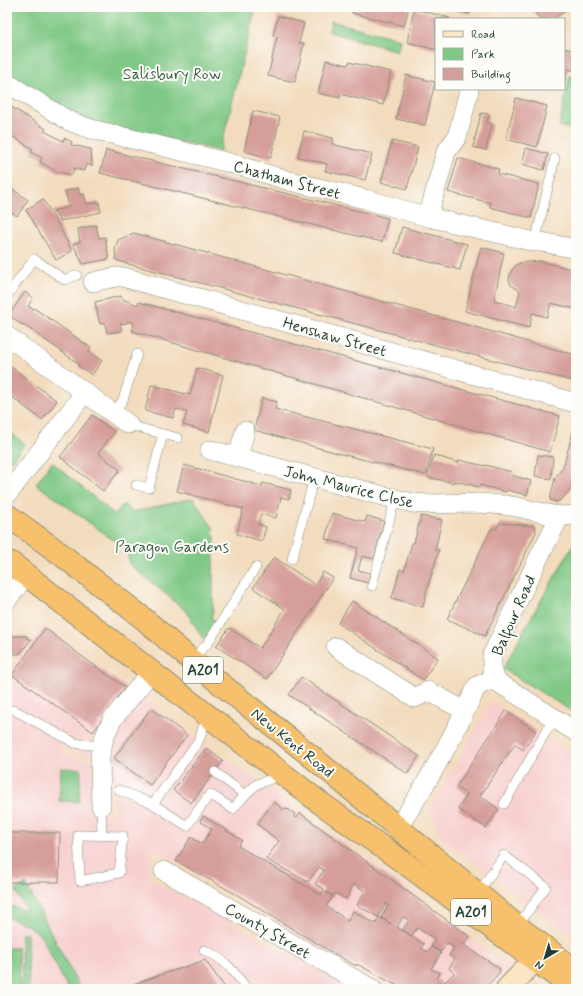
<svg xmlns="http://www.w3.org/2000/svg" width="583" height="996" font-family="Mynerve,sans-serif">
  <rect width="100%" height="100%" fill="#fdfcf7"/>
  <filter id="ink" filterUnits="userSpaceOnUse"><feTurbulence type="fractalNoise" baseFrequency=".025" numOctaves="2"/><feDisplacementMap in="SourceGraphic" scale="8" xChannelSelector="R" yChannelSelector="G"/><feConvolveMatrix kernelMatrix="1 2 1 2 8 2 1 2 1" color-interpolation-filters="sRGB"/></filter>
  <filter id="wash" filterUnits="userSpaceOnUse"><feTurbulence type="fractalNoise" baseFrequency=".012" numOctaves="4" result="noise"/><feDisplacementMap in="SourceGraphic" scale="16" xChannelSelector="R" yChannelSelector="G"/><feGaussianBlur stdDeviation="0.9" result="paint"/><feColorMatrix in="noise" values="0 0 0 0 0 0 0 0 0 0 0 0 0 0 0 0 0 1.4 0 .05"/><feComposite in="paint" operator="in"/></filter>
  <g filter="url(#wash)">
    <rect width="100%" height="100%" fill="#f3dcbe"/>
    <g fill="#f7d0cf" fill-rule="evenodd">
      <path d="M42,626L396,881L511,967L491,989H387L153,848L148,880H152L353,989H7V673ZM61,746L112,766L115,815L92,809L93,761L59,754Z"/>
      <polygon points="491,701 576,756 576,938 442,839 436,829 430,807 455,766"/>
    </g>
    <g fill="#7fc885" stroke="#4f825c">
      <polygon points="7,7 256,7 220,151 87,120 22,83 7,74"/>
      <polygon points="331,21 400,39 398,51 329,32"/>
      <polygon points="570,76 576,77 576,131 559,126"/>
      <polygon points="7,430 25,444 7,466"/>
      <polygon points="52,462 115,515 123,504 133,512 193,498 214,529 212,533 215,536 213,573 213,610 211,618 217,622 203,639 186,611 129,564 127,550 36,484"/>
      <polygon points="576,540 576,714 503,669 522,633"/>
      <polygon points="61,768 81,769 79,802 59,801"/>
      <path d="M26,884L80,989H68L42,938C33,926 21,922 7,917V905L27,911L15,890Z"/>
      <polygon points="21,934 27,934 29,989 22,989"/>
      <polygon points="7,948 18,948 20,989 7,989"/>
    </g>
    <g id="blocks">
      <g fill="#d69e9a" fill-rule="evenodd">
        <polygon points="354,7 409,7 404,26 352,13"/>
        <polygon points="445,7 471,7 470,14"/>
        <polygon points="531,7 570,7 554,19 540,19"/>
        <polygon points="414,9 450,18 436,19 436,50 407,42"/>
        <polygon points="278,16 304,23 299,43 304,43 295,82 268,76 277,37 273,36"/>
        <polygon points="575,37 576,71 568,69 564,83 564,48 572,50"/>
        <polygon points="326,60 348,65 349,62 391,72 383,105 340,94 340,98 318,93"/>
        <polygon points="406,75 435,82 425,125 396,119"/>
        <polygon points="516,98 547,106 537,147 506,139"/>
        <polygon points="7,104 46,129 44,131 63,141 64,138 72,142 71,145 91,149 92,166 86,164 84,171 74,168 72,175 55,171 40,162 42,158 31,152 33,149 7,133"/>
        <polygon points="253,111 280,117 271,158 244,151"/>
        <polygon points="481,113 489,114 487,122 492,124 486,150 473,147"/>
        <polygon points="304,131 333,138 332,144 372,154 365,180 325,171 327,164 298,157"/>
        <polygon points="392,141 418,147 407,189 381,182"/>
        <polygon points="526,148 548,154 544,170 522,164"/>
        <polygon points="106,150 388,218 382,242 100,173"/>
        <polygon points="458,158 499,169 498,174 539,184 531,218 490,207 491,203 467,197 448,192"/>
        <polygon points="7,185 28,200 17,216 7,209"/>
        <polygon points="78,188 80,195 84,194 87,204 99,202 101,212 60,221 53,211 69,207 65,191"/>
        <polygon points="43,199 60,228 72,251 56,260 26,210"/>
        <polygon points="96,225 99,238 105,237 109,259 83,264 73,244 80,242 78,229"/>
        <polygon points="402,227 467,244 460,270 395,253"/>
        <polygon points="134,233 576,355 576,382 125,263 116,260 115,249 118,240"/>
        <polygon points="481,247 504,253 494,300 516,307 520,291 511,285 509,280 510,275 512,270 516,265 520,263 539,261 576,270 576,309 551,303 547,317 532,313 529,328 465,311"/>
        <polygon points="25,292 33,298 28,306 33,309 34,308 91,348 88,351 102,361 92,375 78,366 79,364 23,324 22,325 9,315"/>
        <polygon points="121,296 122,299 138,305 139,302 560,416 550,452 132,331 134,323 127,321 127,323 120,324 122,331 107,333 105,323 100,324 95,302"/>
        <polygon points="7,364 57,401 42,420 7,393"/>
        <polygon points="197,368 223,375 209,432 183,425 187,412 176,409 173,418 145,411 151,385 190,395"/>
        <polygon points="262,398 277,402 275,409 433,449 426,475 341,454 254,430"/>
        <polygon points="92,415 114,432 98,453 120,470 103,491 60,457"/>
        <polygon points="576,421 576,483 562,499 557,502 550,500 555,478 563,467"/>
        <polygon points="434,455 458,463 459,460 485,466 485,465 512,472 511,475 531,481 527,495 507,490 506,492 480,485 480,487 454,481 454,483 427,477"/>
        <polygon points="538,455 553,457 551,479 535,476"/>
        <polygon points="184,465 262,486 263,483 291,490 289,499 281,497 276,518 261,514 258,524 266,527 262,541 237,534 243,509 177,491"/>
        <polygon points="332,513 365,522 367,516 384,521 374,559 362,556 358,570 370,573 368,583 350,578 358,548 325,539"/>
        <polygon points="421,516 442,520 435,550 439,550 426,592 423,607 392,598 400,569 404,571 412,543 414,543"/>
        <polygon points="500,523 535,526 536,532 485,636 447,619 491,529 497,528"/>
        <polygon points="274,557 315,585 323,572 333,578 267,679 216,646 229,628 260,648 285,609 253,588"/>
        <polygon points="352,601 438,658 423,680 338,623"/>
        <polygon points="45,628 84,658 125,687 93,732 12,675"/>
        <polygon points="7,636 27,636 27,639 31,639 20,654 7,654"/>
        <polygon points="301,677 419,756 408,774 289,695"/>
        <polygon points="151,708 187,735 150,785 114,758"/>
        <polygon points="506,711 536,731 523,750 515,744 480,796 499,809 486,828 458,809 467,795 456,787"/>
        <polygon points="206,748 223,761 191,803 173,790"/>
        <path d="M274,802L284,810L285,808L287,810L288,809L295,814L294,816L297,818L300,813L470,937L464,945L500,969L499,973L484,989H403L357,964L356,966L299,933L241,897L176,861L191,837L202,844L212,829L200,821L203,816L242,840L238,846L321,895L324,889L315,884L324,870L319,867L308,882L266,859L279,841L257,824ZM354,884L365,891L357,905L378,917L386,903L388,905L381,918L391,924L379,917L376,924L353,911L348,921L326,906L333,896L325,892L333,896L335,893L346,899ZM403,917L409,920L403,930L412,936L417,928L435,939L431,946L441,952L447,943L454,947L449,955L455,959L449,968L454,973L443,984L437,979L440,973L431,969L441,953L431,947L427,952L421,948L424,944L397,927Z"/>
        <polygon points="7,833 60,833 59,882 7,882"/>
        <polygon points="205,960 226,989 134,989 134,984"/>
      </g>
    </g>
  </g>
  <g filter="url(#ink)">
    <use href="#blocks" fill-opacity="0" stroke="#898c79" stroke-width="1"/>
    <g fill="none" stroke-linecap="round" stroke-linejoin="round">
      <defs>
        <g id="lane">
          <polyline points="535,242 555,158"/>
          <polyline points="7,296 34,259 65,280 77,275"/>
          <polyline points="114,413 123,400 137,354"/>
          <polyline points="128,424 140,428 178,438"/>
          <polyline points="136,485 149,488 163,434"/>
          <polyline points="292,559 314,478"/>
          <polyline points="372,586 395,499"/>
          <polyline points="191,660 208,643 256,567"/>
          <polyline points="14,710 75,743 81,744 102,746"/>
          <polyline points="215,772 245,795"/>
          <polyline points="119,790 153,804 187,826 210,794 233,809 245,795 257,784 282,775"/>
          <polyline points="153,804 199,740 207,716"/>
          <polyline points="504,804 554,718"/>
          <polyline points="101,806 102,835"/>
          <polygon points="78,835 123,836 119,873 80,881"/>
          <polyline points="478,893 504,855 546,887 517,926"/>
          <path d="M204,950C225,959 234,971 247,989"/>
        </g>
        <g id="street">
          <polyline points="7,83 69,121 91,129 230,163 290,181 365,199 428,217 535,242 542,242 576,249"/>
          <polyline points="428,217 446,152 457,137 469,91"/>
          <polyline points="93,282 116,277 123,277 576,403"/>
          <polyline points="7,336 128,424"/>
          <polyline points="210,450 395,499 413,503 427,504 479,503 504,505 517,507 552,515 564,516 576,515"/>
          <polyline points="238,457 245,431"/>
          <polyline points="7,495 85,392"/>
          <polyline points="7,600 26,575"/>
          <polyline points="336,647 415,698 428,691 465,711"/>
          <polyline points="496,681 492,670 492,655 542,551 556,524 557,516"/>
          <polyline points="496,681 576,732"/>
          <polyline points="101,806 100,755 104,738 112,720 151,672"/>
          <path d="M398,827C428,783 454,735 477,686L492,680L496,681"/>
          <polyline points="164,871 372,989"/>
        </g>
        <polyline id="secondary" points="507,989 535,960"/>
        <g id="highway">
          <polyline points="7,515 58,552 144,619 191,660 312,757 517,926 576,971"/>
          <polyline points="7,562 11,563 319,802 406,864 574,989"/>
        </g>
      </defs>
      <use href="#lane" stroke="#898c79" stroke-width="10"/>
      <use href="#street" stroke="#898c79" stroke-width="20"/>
      <use href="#secondary" stroke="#898c79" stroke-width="24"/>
      <use href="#highway" stroke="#898c79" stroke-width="24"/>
      <use href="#lane" stroke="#fff" stroke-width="9"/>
      <use href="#street" stroke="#fff" stroke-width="19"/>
      <use href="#secondary" stroke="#fce6c4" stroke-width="22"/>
      <use href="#highway" stroke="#f7c06c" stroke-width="22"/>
    </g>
  </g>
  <g text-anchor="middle" stroke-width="4" stroke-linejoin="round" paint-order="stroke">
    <g fill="#fdfcf7" stroke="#62766e" stroke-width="1">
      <rect x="183" y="657" width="40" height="26" rx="3"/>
      <rect x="451" y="899" width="40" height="26" rx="3"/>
    </g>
    <g font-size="15" font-weight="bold" fill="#1f3d34">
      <text x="203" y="675">A201</text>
      <text x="471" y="917">A201</text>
    </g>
    <g font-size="16" fill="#376048" stroke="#fdfcf7">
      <text x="172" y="79">Salisbury Row</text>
      <text x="172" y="552">Paragon Gardens</text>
    </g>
    <g font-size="16" fill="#1f3d34" stroke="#fdfcf7">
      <text transform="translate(287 179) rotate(15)" y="6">Chatham Street</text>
      <text transform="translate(335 336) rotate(16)" y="6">Henshaw Street</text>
      <text transform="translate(349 486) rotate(14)" y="6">John Maurice Close</text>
      <text transform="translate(513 615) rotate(-66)" y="6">Balfour Road</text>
      <text transform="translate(293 742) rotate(39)" y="6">New Kent Road</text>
      <text transform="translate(268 930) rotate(30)" y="6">County Street</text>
    </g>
  </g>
  <rect width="583" height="996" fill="none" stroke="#fdfcf7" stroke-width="24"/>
  <rect x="435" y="18" width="130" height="72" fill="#fdfcf7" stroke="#a4b0a9"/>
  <rect x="443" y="31" width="20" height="6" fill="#fce6c4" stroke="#a4b0a9"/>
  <text x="471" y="38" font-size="12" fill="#1f3d34">Road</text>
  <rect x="443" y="48" width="20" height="12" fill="#7fc885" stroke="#a4b0a9"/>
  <text x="471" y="58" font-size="12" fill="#1f3d34">Park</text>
  <rect x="443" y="68" width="20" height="12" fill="#d69e9a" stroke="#a4b0a9"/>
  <text x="471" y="78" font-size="12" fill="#1f3d34">Building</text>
  <g transform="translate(545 958) rotate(218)" stroke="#fdfcf7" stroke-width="3" paint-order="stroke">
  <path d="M0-3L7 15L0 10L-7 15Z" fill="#1f3d34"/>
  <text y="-6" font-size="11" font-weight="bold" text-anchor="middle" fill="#1f3d34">N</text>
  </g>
</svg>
